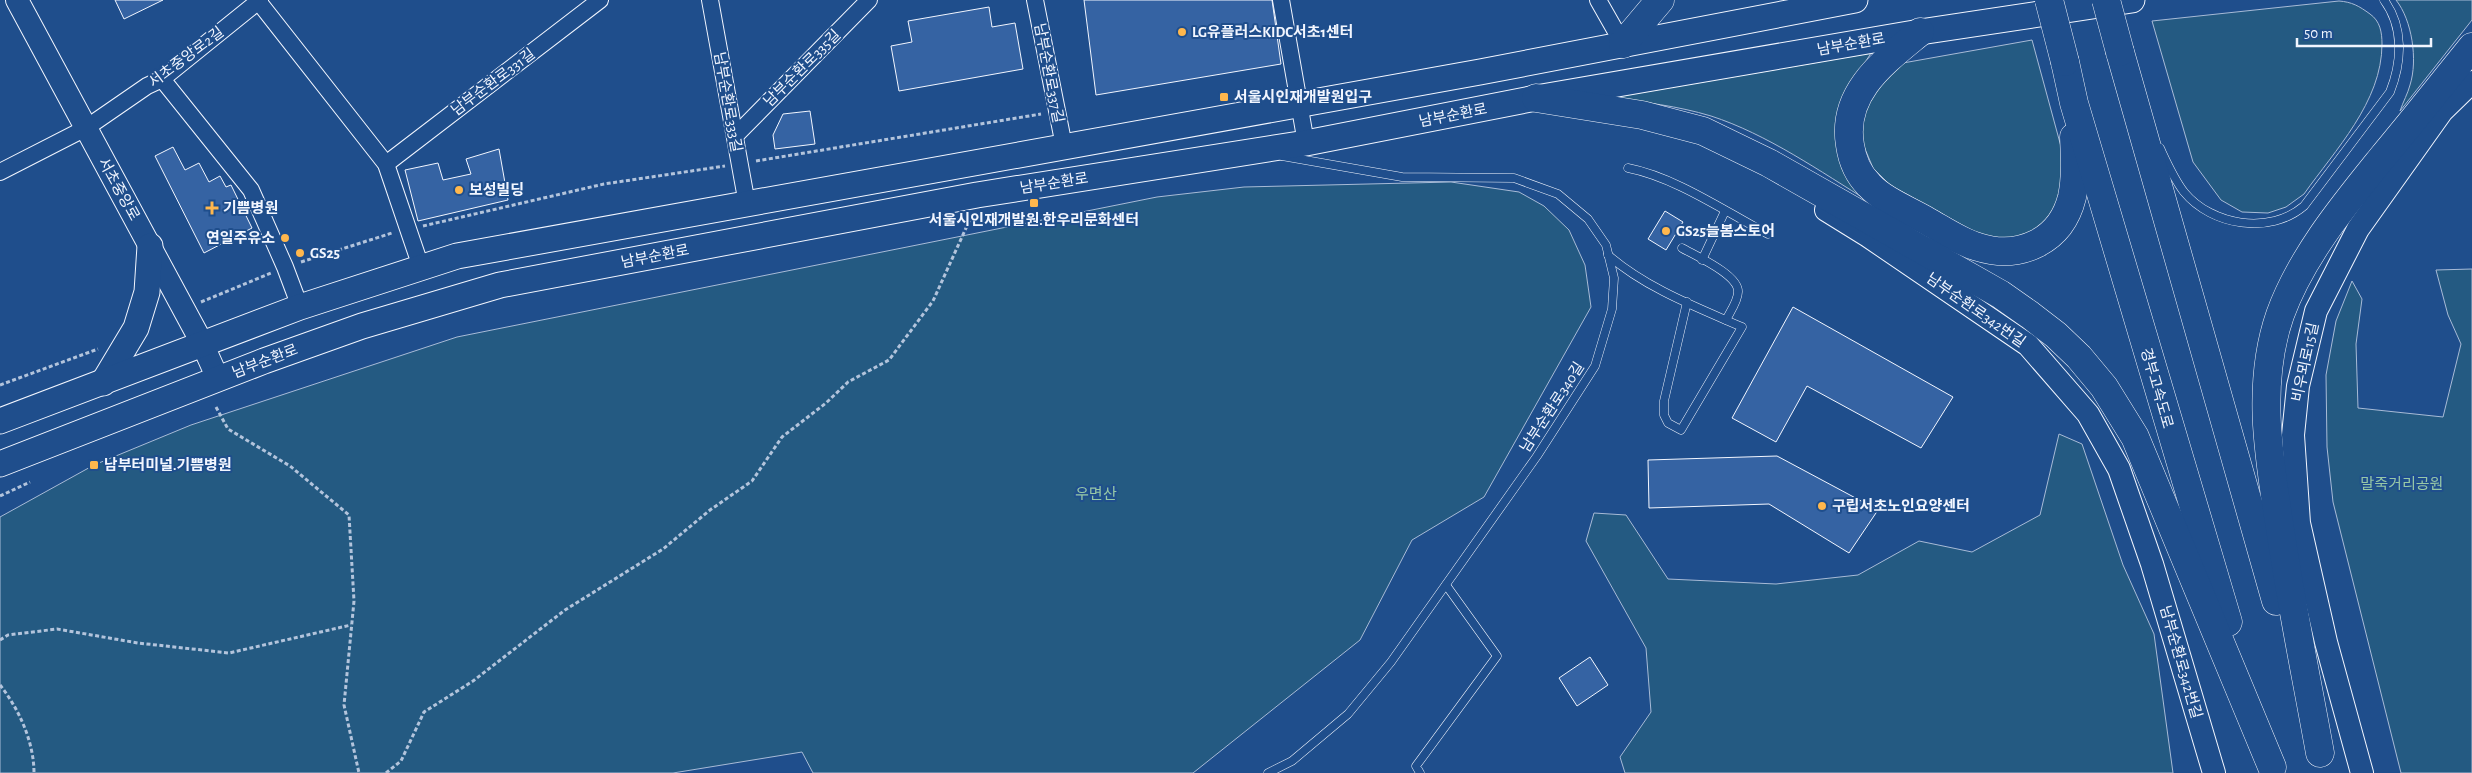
<svg xmlns="http://www.w3.org/2000/svg" width="2472" height="773" font-family="'Alegreya Sans','Noto Sans KR',sans-serif">
  <rect width="100%" height="100%" fill="#1f4e8c"/>
  <g fill="#245a82" stroke="#a8bbd7">
    <path d="M2396,0H2472V20L2400,111C2403,102 2408,93 2410,85C2418,60 2412,20 2396,0Z"/>
    <path d="M2339,1C2352,2 2359,6 2370,14C2380,21 2382,32 2382,44C2382,102 2335,150 2304,194L2286,207L2268,213L2242,212L2221,200L2193,162L2152,21Z"/>
    <polygon points="2032,40 2066,165 2062,201 2037,230 2012,241 1986,238 1890,185 1873,168 1863,144 1860,129 1863,113 1877,85 1903,63"/>
    <path d="M1871,53L1851,85L1870,202C1821,172 1767,134 1711,116C1678,106 1644,102 1609,98Z"/>
    <polygon points="1451,182 1519,192 1544,206 1569,230 1585,265 1591,307 1484,497 1412,540 1360,640 1193,773 813,773 802,752 673,773 0,773 0,517 94,465 191,425 457,337 1157,197 1244,187"/>
    <polygon points="2472,269 2472,773 2401,773 2333,502 2327,447 2326,375 2336,321 2352,281 2362,299 2356,344 2358,408 2443,417 2461,344 2448,315 2436,270"/>
    <polygon points="2059,434 2082,444 2123,565 2154,634 2173,773 1625,773 1620,757 1651,712 1646,648 1586,541 1594,513 1626,515 1668,579 1776,584 1858,575 1919,541 1972,552 2040,515"/>
  </g>
  <g fill="#3563a3" stroke="#f2f6ff">
    <polygon points="115,0 163,0 124,19"/>
    <polygon points="1084,0 1272,0 1281,64 1096,95"/>
    <polygon points="989,7 992,27 1015,23 1023,69 899,91 891,46 912,42 908,21"/>
    <polygon points="810,111 815,144 775,149 773,135 783,114"/>
    <polygon points="173,147 185,170 199,163 209,182 220,176 226,187 231,185 252,228 204,253 155,156"/>
    <polygon points="499,149 508,200 418,221 405,170 438,163 443,180 471,174 466,159"/>
    <polygon points="1665,211 1683,222 1666,250 1648,239"/>
    <polygon points="1793,307 1953,397 1921,448 1807,386 1776,442 1732,418"/>
    <polygon points="1777,456 1878,510 1849,553 1769,504 1649,508 1648,460"/>
    <polygon points="1590,657 1608,685 1577,706 1559,678"/>
  </g>
  <g fill="none" stroke-linecap="round" stroke-linejoin="round">
    <defs>
      <g id="lane">
        <path d="M2160,148C2167,163 2174,179 2184,192C2212,226 2270,235 2304,206L2390,92C2402,62 2404,27 2384,0"/>
        <path d="M1628,168C1675,177 1726,212 1768,234"/>
        <path d="M1682,248C1696,256 1739,275 1738,292C1738,301 1730,312 1726,320"/>
        <path d="M1608,255C1646,288 1696,307 1742,327L1681,430L1668,423L1664,415V401L1687,302"/>
        <polyline points="1702,260 1725,211"/>
        <polyline points="1268,773 1292,761 1348,714 1391,662 1537,456 1595,366 1612,309 1614,278 1606,245 1588,219 1558,194 1514,178 1402,177 1282,156"/>
        <polyline points="1420,773 1416,766 1497,656 1446,585"/>
      </g>
      <g id="street">
        <polyline points="710,0 747,204"/>
        <polyline points="1035,0 1064,146"/>
        <polyline points="1281,0 1306,143"/>
        <polyline points="1598,0 1623,44"/>
        <polyline points="258,1 386,164 421,267"/>
        <polyline points="162,79 251,190 285,267 300,307"/>
        <polyline points="735,136 869,0"/>
        <polyline points="386,164 600,0"/>
        <polyline points="0,172 86,128 147,86 162,79 260,0"/>
      </g>
      <g id="secondary">
        <polyline points="17,0 202,343 218,379"/>
        <polyline points="1826,210 1868,236 2028,345 2088,414 2119,469 2152,564 2214,773"/>
        <polyline points="2362,773 2326,642 2299,523 2293,435 2298,386 2316,311 2358,229 2442,111 2472,82"/>
      </g>
      <g id="primary">
        <polyline points="103,383 136,328 147,292 150,246"/>
        <polyline points="0,421 300,307 457,256 1480,72 1855,0"/>
        <polyline points="0,464 264,361 362,326 500,285 977,195 1306,143 1536,98 1920,32 2132,0"/>
      </g>
      <g id="highway">
        <path d="M1920,32C1885,61 1841,92 1850,145C1852,159 1858,174 1869,185C1884,201 1908,210 1927,221C1943,230 1960,242 1978,247C2019,260 2061,242 2072,197C2076,178 2075,157 2074,137"/>
        <polyline points="1623,44 1660,0"/>
        <polyline points="2120,52 2276,601"/>
        <polyline points="2065,62 2074,103 2228,622"/>
        <polyline points="1536,98 1642,115 1703,131 1769,163 2000,294 2030,315 2056,335 2079,357 2104,387 2135,437 2272,767"/>
        <path d="M2320,753C2307,681 2292,608 2281,535C2270,463 2255,387 2280,315C2301,257 2343,206 2381,159C2412,122 2442,84 2472,47"/>
      </g>
    </defs>
    <use href="#lane" stroke="#f2f6ff" stroke-width="9"/>
    <use href="#street" stroke="#f2f6ff" stroke-width="18"/>
    <use href="#secondary" stroke="#f2f6ff" stroke-width="24"/>
    <use href="#primary" stroke="#f2f6ff" stroke-width="27"/>
    <use href="#highway" stroke="#f2f6ff" stroke-width="29"/>
    <g stroke="#b3c4dc" stroke-width="3" stroke-dasharray="4 2.5" stroke-linecap="butt">
      <polyline points="756,161 1041,114"/>
      <polyline points="423,226 604,184 725,166"/>
      <polyline points="301,262 392,233"/>
      <polyline points="201,302 271,273"/>
      <polyline points="0,385 98,349"/>
      <polyline points="216,407 228,429 290,466 349,515 354,601 344,705 359,773"/>
      <polyline points="0,496 30,482"/>
      <polyline points="0,640 8,635 57,629 138,643 229,653 351,625"/>
      <path d="M0,685C19,709 34,742 34,773"/>
      <polyline points="386,773 401,761 424,712 473,681 565,610 663,549 710,510 752,481 782,437 826,403 848,382 889,360 933,301 971,217"/>
    </g>
    <use href="#lane" stroke="#1f4e8c" stroke-width="8"/>
    <use href="#street" stroke="#1f4e8c" stroke-width="16"/>
    <use href="#secondary" stroke="#1f4e8c" stroke-width="22"/>
    <use href="#primary" stroke="#1f4e8c" stroke-width="25"/>
    <use href="#highway" stroke="#1f4e8c" stroke-width="28"/>
    <defs>
      <g id="highway-bridge">
        <polyline points="2049,0 2065,62"/>
        <polyline points="2106,0 2120,52"/>
      </g>
    </defs>
    <use href="#highway-bridge" stroke="#f2f6ff" stroke-width="29" stroke-linecap="butt"/>
    <use href="#highway-bridge" stroke="#1f4e8c" stroke-width="28"/>
  </g>
  <g fill="#ffb74d" stroke="#1f4e8c" stroke-width="2">
    <circle cx="1182" cy="32" r="5"/>
    <rect x="1219" y="92" width="10" height="10" rx="2.5"/>
    <circle cx="459" cy="190" r="5"/>
    <rect x="1029" y="198" width="10" height="10" rx="2.5"/>
    <path d="M209.5 200.5h5v5h5v5h-5v5h-5v-5h-5v-5h5z"/>
    <circle cx="1666" cy="231" r="5"/>
    <circle cx="285" cy="238" r="5"/>
    <circle cx="300" cy="253" r="5"/>
    <rect x="89" y="460" width="10" height="10" rx="2.5"/>
    <circle cx="1822" cy="506" r="5"/>
  </g>
  <g text-anchor="middle" stroke-width="4" stroke-linejoin="round" paint-order="stroke">
    <g font-size="15" font-weight="bold" fill="#f2f6ff" stroke="#1f4e8c" text-anchor="start">
      <text x="1192" y="37">LG유플러스KIDC서초1센터</text>
      <text x="1234" y="102">서울시인재개발원입구</text>
      <text x="469" y="195">보성빌딩</text>
      <text x="223" y="213">기쁨병원</text>
      <text x="1034" y="225" text-anchor="middle">서울시인재개발원.한우리문화센터</text>
      <text x="1676" y="236">GS25늘봄스토어</text>
      <text x="275" y="243" text-anchor="end">연일주유소</text>
      <text x="310" y="258">GS25</text>
      <text x="104" y="470">남부터미널.기쁨병원</text>
      <text x="1832" y="511">구립서초노인요양센터</text>
    </g>
    <g font-size="15" fill="#f2f6ff" stroke="#1f4e8c">
      <text transform="translate(1851 44) rotate(-10)" y="5">남부순환로</text>
      <text transform="translate(186 57) rotate(-37)" y="5">서초중앙로2길</text>
      <text transform="translate(802 68) rotate(-45)" y="5">남부순환로335길</text>
      <text transform="translate(1049 73) rotate(79)" y="5">남부순환로337길</text>
      <text transform="translate(493 82) rotate(-37)" y="5">남부순환로331길</text>
      <text transform="translate(728 102) rotate(80)" y="5">남부순환로333길</text>
      <text transform="translate(1453 115) rotate(-11)" y="5">남부순환로</text>
      <text transform="translate(1054 183) rotate(-9)" y="5">남부순환로</text>
      <text transform="translate(119 189) rotate(61)" y="5">서초중앙로</text>
      <text transform="translate(655 256) rotate(-11)" y="5">남부순환로</text>
      <text transform="translate(1976 310) rotate(35)" y="5">남부순환로342번길</text>
      <text transform="translate(265 361) rotate(-21)" y="5">남부순환로</text>
      <text transform="translate(2305 362) rotate(-78)" y="5">비우뫼로15길</text>
      <text transform="translate(2157 388) rotate(74)" y="5">경부고속도로</text>
      <text transform="translate(1552 407) rotate(-57)" y="5">남부순환로340길</text>
      <text transform="translate(2181 662) rotate(74)" y="5">남부순환로342번길</text>
    </g>
    <g font-size="15" fill="#97c8a6" stroke="#1f4e8c">
      <text x="2402" y="489">말죽거리공원</text>
      <text x="1096" y="499">우면산</text>
    </g>
  </g>
  <path d="M2297 38v8h134v-8" fill="none" stroke="#f2f6ff" stroke-width="2.5"/>
  <text x="2304" y="38" font-size="15" fill="#f2f6ff" stroke="#1f4e8c" stroke-width="4" paint-order="stroke">50 m</text>
</svg>
